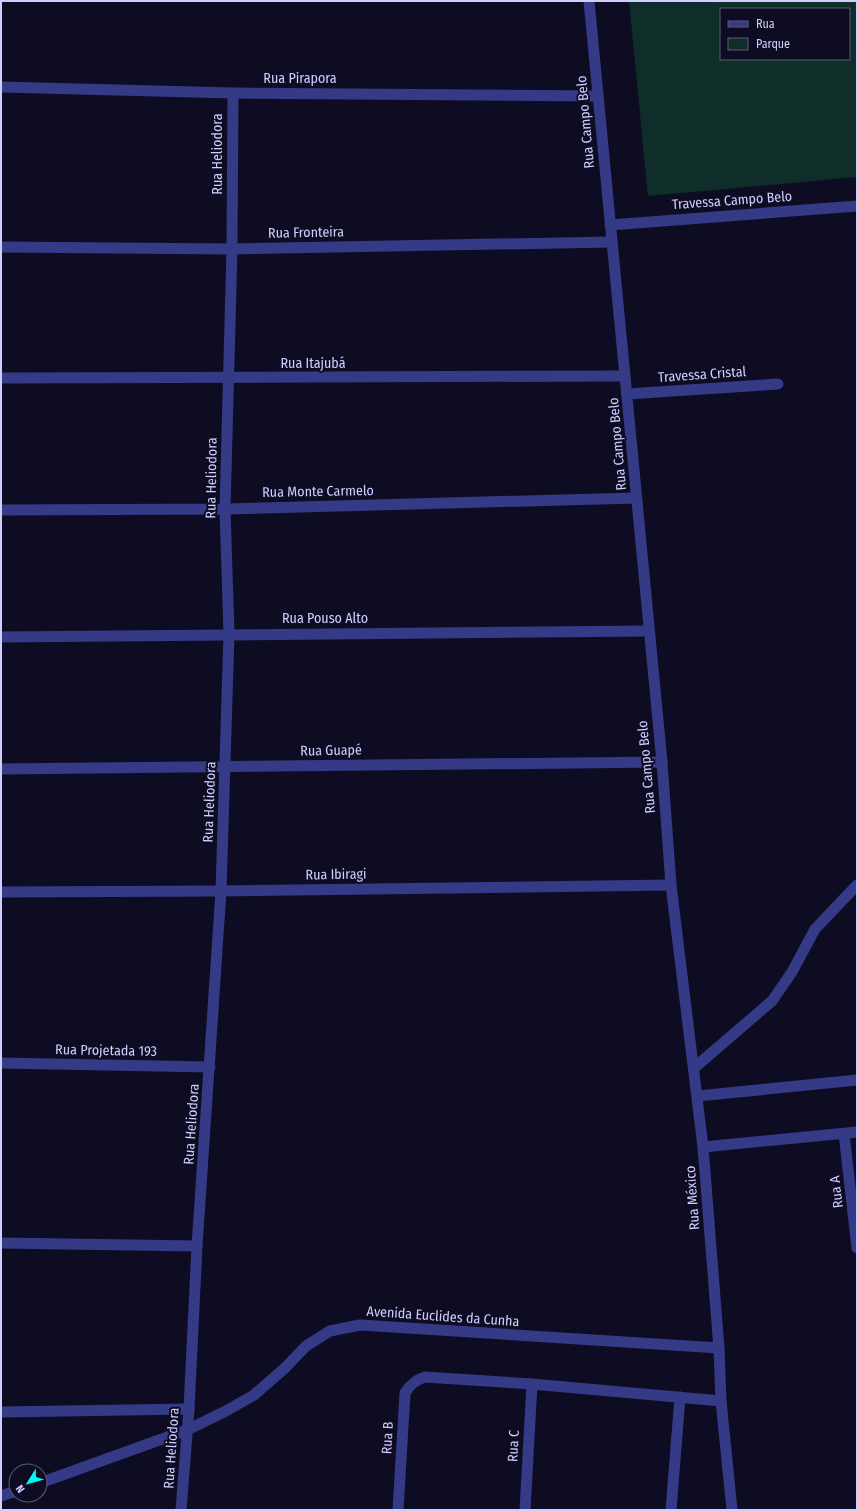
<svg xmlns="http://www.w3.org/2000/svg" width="858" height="1511" font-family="'Fira Sans Condensed',sans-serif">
  <rect width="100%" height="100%" fill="#0e0c23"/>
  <path fill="#0f2e29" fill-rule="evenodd" d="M629,1H857V177L648,196ZM721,9H849V59H721Z"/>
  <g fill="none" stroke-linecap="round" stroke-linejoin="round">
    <polyline stroke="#343a86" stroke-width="11" points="232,249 233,93"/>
    <g stroke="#343a86" stroke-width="11">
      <polyline points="589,1 662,762 671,885 703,1147 719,1348 721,1401 732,1510"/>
      <polyline points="1,87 233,93 598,96"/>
      <polyline points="610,225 857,206"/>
      <polyline points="1,247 232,249 611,242"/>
      <polyline points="1,378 625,376"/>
      <polyline points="627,394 778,384"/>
      <polyline points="1,510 225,509 636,498"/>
      <polyline points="1,637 648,631"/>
      <polyline points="1,769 662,762"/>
      <polyline points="1,892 221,891 671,885"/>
      <polyline points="1,1063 210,1067"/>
      <polyline points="694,1068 772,1001 792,972 815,929 857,885"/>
      <polyline points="698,1096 857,1080"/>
      <polyline points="844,1134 857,1248"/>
      <polyline points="703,1147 857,1132"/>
      <polyline points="1,1243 197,1246"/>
      <polyline points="1,1412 189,1409"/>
      <polyline points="40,1483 187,1430 226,1411 254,1395 286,1367 306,1346 330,1331 360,1325 719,1348"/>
      <polyline points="1,1496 16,1491"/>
      <polyline points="181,1510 189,1409 197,1246 221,891 229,634 225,509 232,249"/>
      <path d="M398,1510L405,1393C410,1385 415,1380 425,1377L532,1384L721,1401"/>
      <polyline points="525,1510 532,1384"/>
      <polyline points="671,1510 680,1397"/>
    </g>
  </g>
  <g text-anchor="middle" stroke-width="4" stroke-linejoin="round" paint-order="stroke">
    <g font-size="14" fill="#cfceff" stroke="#0e0c23">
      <text x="300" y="83">Rua Pirapora</text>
      <text transform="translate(585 122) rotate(-95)" y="5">Rua Campo Belo</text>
      <text transform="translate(217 154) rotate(-90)" y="5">Rua Heliodora</text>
      <text transform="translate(732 200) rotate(-4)" y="5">Travessa Campo Belo</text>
      <text transform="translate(306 232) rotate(-1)" y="5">Rua Fronteira</text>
      <text x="313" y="368">Rua Itajubá</text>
      <text transform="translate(702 374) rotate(-4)" y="5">Travessa Cristal</text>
      <text transform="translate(617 444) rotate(-95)" y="5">Rua Campo Belo</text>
      <text transform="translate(211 478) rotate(-89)" y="5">Rua Heliodora</text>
      <text transform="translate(318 491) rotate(-1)" y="5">Rua Monte Carmelo</text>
      <text x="325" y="623">Rua Pouso Alto</text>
      <text transform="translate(331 750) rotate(-1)" y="5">Rua Guapé</text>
      <text transform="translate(646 767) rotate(-95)" y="5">Rua Campo Belo</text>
      <text transform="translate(209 802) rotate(-88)" y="5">Rua Heliodora</text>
      <text transform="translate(336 874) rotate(-1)" y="5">Rua Ibiragi</text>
      <text transform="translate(106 1050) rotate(1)" y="5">Rua Projetada 193</text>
      <text transform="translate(191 1124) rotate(-86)" y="5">Rua Heliodora</text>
      <text transform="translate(836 1192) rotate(-97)" y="5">Rua A</text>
      <text transform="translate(692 1198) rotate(-94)" y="5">Rua México</text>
      <text transform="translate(443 1316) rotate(4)" y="5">Avenida Euclides da Cunha</text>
      <text transform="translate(387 1438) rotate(-87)" y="5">Rua B</text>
      <text transform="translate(513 1446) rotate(-87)" y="5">Rua C</text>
      <text transform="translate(171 1448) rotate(-86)" y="5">Rua Heliodora</text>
    </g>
  </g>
  <rect width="858" height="1511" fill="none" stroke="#cfceff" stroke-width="4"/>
  <rect x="720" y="8" width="130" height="52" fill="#0e0c23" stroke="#5b5a7b"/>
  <rect x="728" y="21" width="20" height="6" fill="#343a86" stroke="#5b5a7b"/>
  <text x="756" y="28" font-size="12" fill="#cfceff">Rua</text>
  <rect x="728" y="38" width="20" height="12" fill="#0f2e29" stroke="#5b5a7b"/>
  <text x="756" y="48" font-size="12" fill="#cfceff">Parque</text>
  <g transform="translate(28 1483) rotate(233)"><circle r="19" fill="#0e0c23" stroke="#5b5a7b"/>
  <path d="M0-3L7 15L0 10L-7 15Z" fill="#00f9f7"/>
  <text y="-6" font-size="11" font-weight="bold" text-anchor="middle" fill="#cfceff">N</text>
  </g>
</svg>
